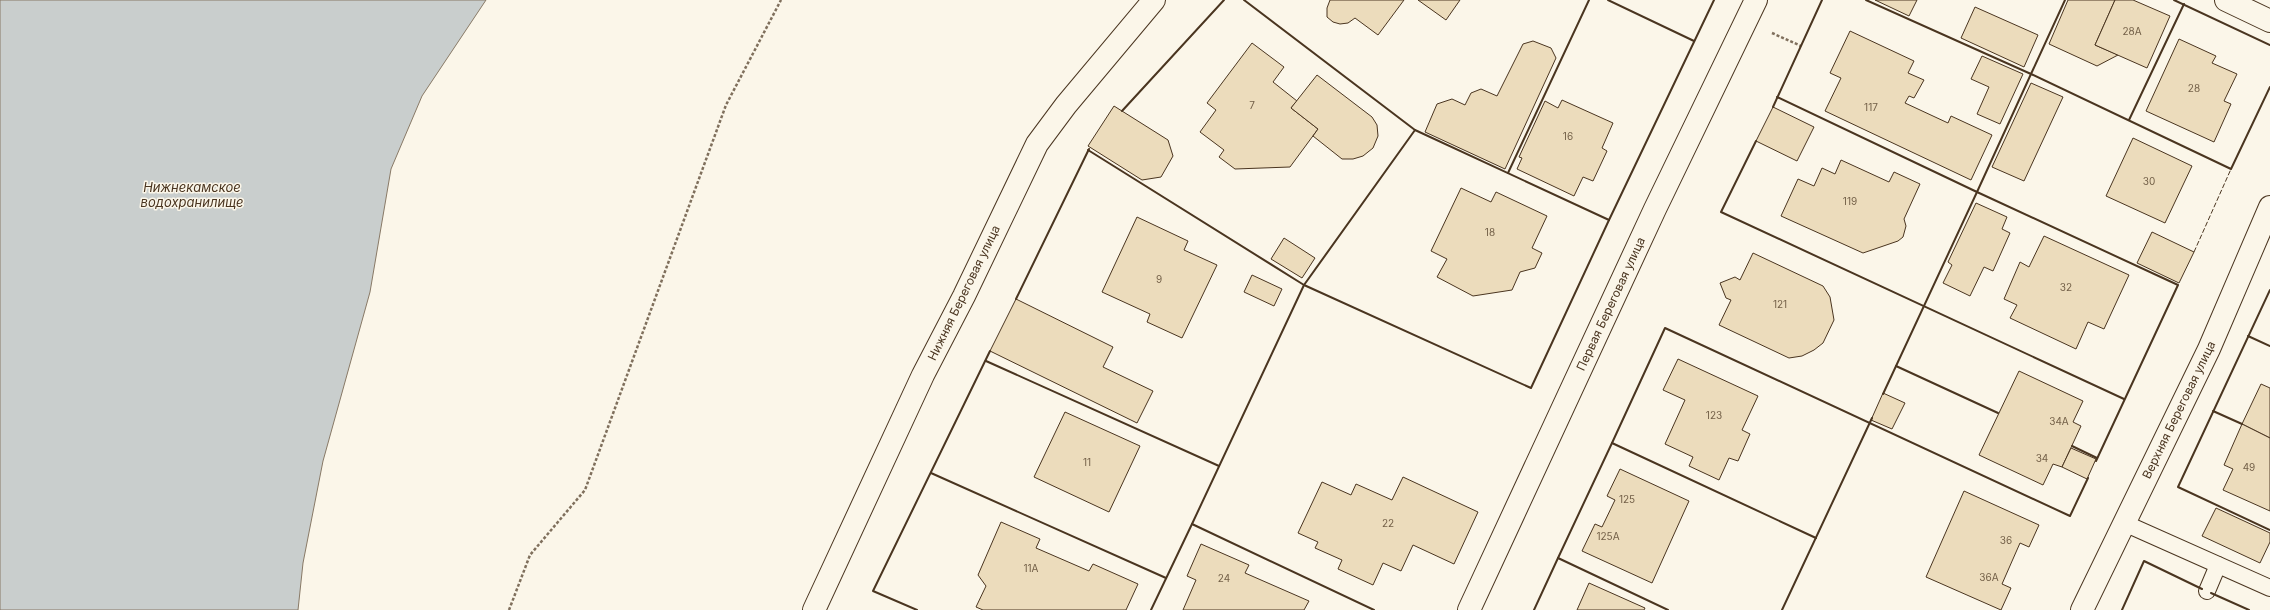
<svg xmlns="http://www.w3.org/2000/svg" width="2270" height="610" font-family="Inter,sans-serif">
  <rect width="100%" height="100%" fill="#fbf6e9"/>
  <polygon fill="#c9cecd" stroke="#887966" points="0,0 486,0 422,96 391,169 370,292 323,461 303,563 298,610 0,610"/>
  <g fill="#ecdcbc" stroke="#4a3520">
    <polygon points="1330,0 1404,0 1378,35 1355,18 1348,23 1340,24 1333,22 1327,17 1327,8"/>
    <polygon points="1418,0 1460,0 1446,20"/>
    <polygon points="1875,0 1917,0 1909,16"/>
    <polygon points="2068,0 2115,0 2095,45 2118,55 2097,66 2049,44"/>
    <polygon points="2115,0 2133,0 2170,16 2147,68 2095,45"/>
    <polygon points="1975,7 2038,35 2024,67 1961,38"/>
    <polygon points="1850,31 1914,61 1908,73 1924,80 1914,98 1909,96 1905,103 1948,123 1951,116 1992,135 1971,180 1825,111 1841,78 1830,73"/>
    <polygon points="2179,39 2216,56 2212,63 2237,74 2224,101 2231,104 2214,142 2146,111"/>
    <polygon points="1533,41 1551,48 1556,58 1505,169 1425,132 1437,104 1452,99 1465,105 1471,93 1481,89 1497,96 1523,44"/>
    <polygon points="1252,43 1284,67 1273,82 1297,101 1291,108 1318,129 1290,167 1235,169 1219,157 1224,150 1200,132 1216,110 1207,103"/>
    <polygon points="1982,56 2023,74 2000,124 1977,114 1989,87 1971,79"/>
    <polygon points="1317,75 1372,117 1377,125 1378,136 1373,148 1363,156 1353,159 1342,159 1313,136 1318,129 1291,108"/>
    <polygon points="2031,83 2063,97 2024,181 1992,167"/>
    <polygon points="1562,100 1613,123 1602,148 1607,151 1593,181 1583,177 1574,196 1517,169 1522,158 1519,157 1545,101 1558,108"/>
    <polygon points="1114,106 1168,140 1173,156 1161,177 1142,180 1088,146"/>
    <polygon points="1773,107 1814,127 1797,161 1756,141"/>
    <polygon points="2133,138 2192,166 2165,223 2106,196"/>
    <polygon points="1841,160 1889,182 1894,172 1920,184 1904,219 1906,226 1903,237 1898,241 1863,253 1781,216 1798,179 1814,186 1822,168 1835,174"/>
    <polygon points="1461,188 1491,202 1496,192 1547,216 1532,248 1542,253 1535,268 1520,272 1512,290 1473,296 1437,277 1447,259 1431,251"/>
    <polygon points="1976,203 2007,217 2002,229 2010,233 1993,271 1984,267 1970,296 1943,283 1952,265 1948,262"/>
    <polygon points="1137,217 1188,241 1184,250 1217,265 1182,338 1147,322 1150,314 1102,292"/>
    <polygon points="2152,232 2194,252 2179,283 2137,263"/>
    <polygon points="2044,236 2129,275 2104,329 2088,322 2076,349 2010,318 2017,305 2004,299 2020,262 2029,267"/>
    <polygon points="1284,238 1315,258 1302,278 1271,259"/>
    <polygon points="1753,253 1823,286 1830,297 1834,320 1823,343 1814,350 1802,356 1789,358 1719,325 1731,300 1726,298 1720,283 1735,277 1740,280"/>
    <polygon points="1252,275 1282,289 1274,306 1244,292"/>
    <polygon points="1016,299 1113,347 1103,367 1153,391 1137,423 990,351"/>
    <polygon points="1678,359 1758,396 1742,430 1750,434 1738,461 1729,458 1719,480 1689,466 1693,457 1665,444 1685,400 1663,390"/>
    <polygon points="2019,371 2083,401 2073,422 2081,426 2062,467 2053,464 2043,485 1979,455"/>
    <polygon points="2261,384 2270,388 2270,438 2242,424"/>
    <polygon points="1883,393 1905,403 1892,429 1871,420"/>
    <polygon points="1065,412 1140,446 1109,512 1034,477"/>
    <polygon points="2242,424 2270,438 2270,511 2223,490 2233,469 2224,465"/>
    <polygon points="2071,448 2096,459 2087,479 2062,467"/>
    <polygon points="1620,469 1689,501 1652,583 1582,551 1595,524 1602,527 1615,500 1607,496"/>
    <polygon points="1403,477 1478,512 1454,564 1413,545 1401,571 1383,563 1373,585 1338,569 1342,560 1315,548 1318,542 1298,533 1322,482 1351,495 1356,484 1392,500"/>
    <polygon points="1964,491 2039,525 2029,547 2020,543 2002,584 2011,588 2001,610 1926,577"/>
    <polygon points="2216,508 2270,533 2270,542 2260,563 2202,536"/>
    <polygon points="1001,522 1040,539 1036,548 1089,571 1093,564 1138,584 1126,610 983,610 976,607 986,586 978,575"/>
    <polygon points="1201,544 1249,565 1245,573 1309,601 1304,610 1183,610 1196,580 1187,576"/>
    <polygon points="1589,583 1645,608 1644,610 1577,610"/>
  </g>
  <g fill="none" stroke-linecap="round" stroke-linejoin="round">
    <defs>
      <g id="service">
        <polyline points="2124,523 2270,588"/>
        <polyline points="2207,591 2218,565"/>
      </g>
      <g id="minor">
        <polyline points="2226,0 2270,21"/>
        <polyline points="814,610 923,375 964,296 1037,144 1066,105 1154,0"/>
        <polyline points="1469,610 1655,209 1756,0"/>
        <polyline points="2082,610 2209,349 2270,207"/>
      </g>
    </defs>
    <use href="#service" stroke="#4a3520" stroke-width="18"/>
    <use href="#minor" stroke="#4a3520" stroke-width="24"/>
    <g stroke="#7f6f5c" stroke-width="2.5" stroke-dasharray="3 2" stroke-linecap="butt">
      <polyline points="1772,33 1801,46"/>
      <polyline points="509,610 530,555 585,490 726,105 781,0"/>
    </g>
    <use href="#service" stroke="#fbf6e9" stroke-width="16"/>
    <use href="#minor" stroke="#fbf6e9" stroke-width="22"/>
    <polyline stroke="#4a3520" stroke-width="1" stroke-dasharray="5 2" stroke-linecap="butt" points="2194,252 2231,169"/>
    <g stroke="#4a3520" stroke-width="2">
      <polyline points="1608,0 1694,41"/>
      <polyline points="1866,0 2031,74 2065,0"/>
      <polyline points="2174,0 2270,45"/>
      <polyline points="1777,97 1977,192 2031,74 2231,169 2270,87"/>
      <polyline points="1773,107 1822,0"/>
      <polyline points="1122,111 1224,0"/>
      <polyline points="2129,120 2184,4"/>
      <polyline points="1756,141 1721,212 2124,399"/>
      <polyline points="1088,150 1304,285 1531,388 1609,220 1415,130 1244,0"/>
      <polyline points="1508,173 1589,0"/>
      <polyline points="1609,220 1714,0"/>
      <polyline points="2270,290 2178,487 2270,530"/>
      <polyline points="1016,299 1089,149"/>
      <polyline points="2248,336 2270,346"/>
      <polyline points="986,361 1219,466"/>
      <polyline points="1896,366 1998,413"/>
      <polyline points="1883,394 1977,192 2178,285 2096,461"/>
      <polyline points="2213,411 2242,424"/>
      <polyline points="2072,446 2097,458"/>
      <polyline points="931,473 1166,578"/>
      <polyline points="1192,524 1304,285 1415,130"/>
      <polyline points="1816,538 1612,443 1665,328 2070,516 2088,478"/>
      <polyline points="1558,558 1612,443"/>
      <polyline points="2211,593 2249,610"/>
      <polyline points="917,610 873,591 990,351"/>
      <polyline points="1151,610 1192,524 1374,610"/>
      <polyline points="1534,610 1558,558 1668,610"/>
      <polyline points="1782,610 1872,418"/>
      <polyline points="2122,610 2144,561 2202,589"/>
    </g>
  </g>
  <g text-anchor="middle" stroke-width="3" stroke-linejoin="round" paint-order="stroke">
    <g font-size="10" fill="#725f47">
      <text x="2132" y="35">28А</text>
      <text x="2194" y="92">28</text>
      <text x="1252" y="109">7</text>
      <text x="1871" y="111">117</text>
      <text x="1568" y="140">16</text>
      <text x="2149" y="185">30</text>
      <text x="1850" y="205">119</text>
      <text x="1490" y="236">18</text>
      <text x="1159" y="283">9</text>
      <text x="2066" y="291">32</text>
      <text x="1780" y="308">121</text>
      <text x="1714" y="419">123</text>
      <text x="2059" y="425">34А</text>
      <text x="2042" y="462">34</text>
      <text x="1087" y="466">11</text>
      <text x="2249" y="471">49</text>
      <text x="1627" y="503">125</text>
      <text x="1388" y="527">22</text>
      <text x="1608" y="540">125А</text>
      <text x="2006" y="544">36</text>
      <text x="1031" y="572">11А</text>
      <text x="1989" y="581">36А</text>
      <text x="1224" y="582">24</text>
    </g>
    <g font-size="12" fill="#4a3520" stroke="#fbf6e9">
      <text transform="translate(964 293) rotate(-64)" y="4">Нижняя Береговая улица</text>
      <text transform="translate(1611 304) rotate(-65)" y="4">Первая Береговая улица</text>
      <text transform="translate(2179 410) rotate(-64)" y="4">Верхняя Береговая улица</text>
    </g>
    <g font-size="13" font-style="italic" fill="#4a3520" stroke="#fbf6e9">
      <text x="192" y="192">Нижнекамское<tspan x="192" dy="15">водохранилище</tspan></text>
    </g>
  </g>
</svg>
